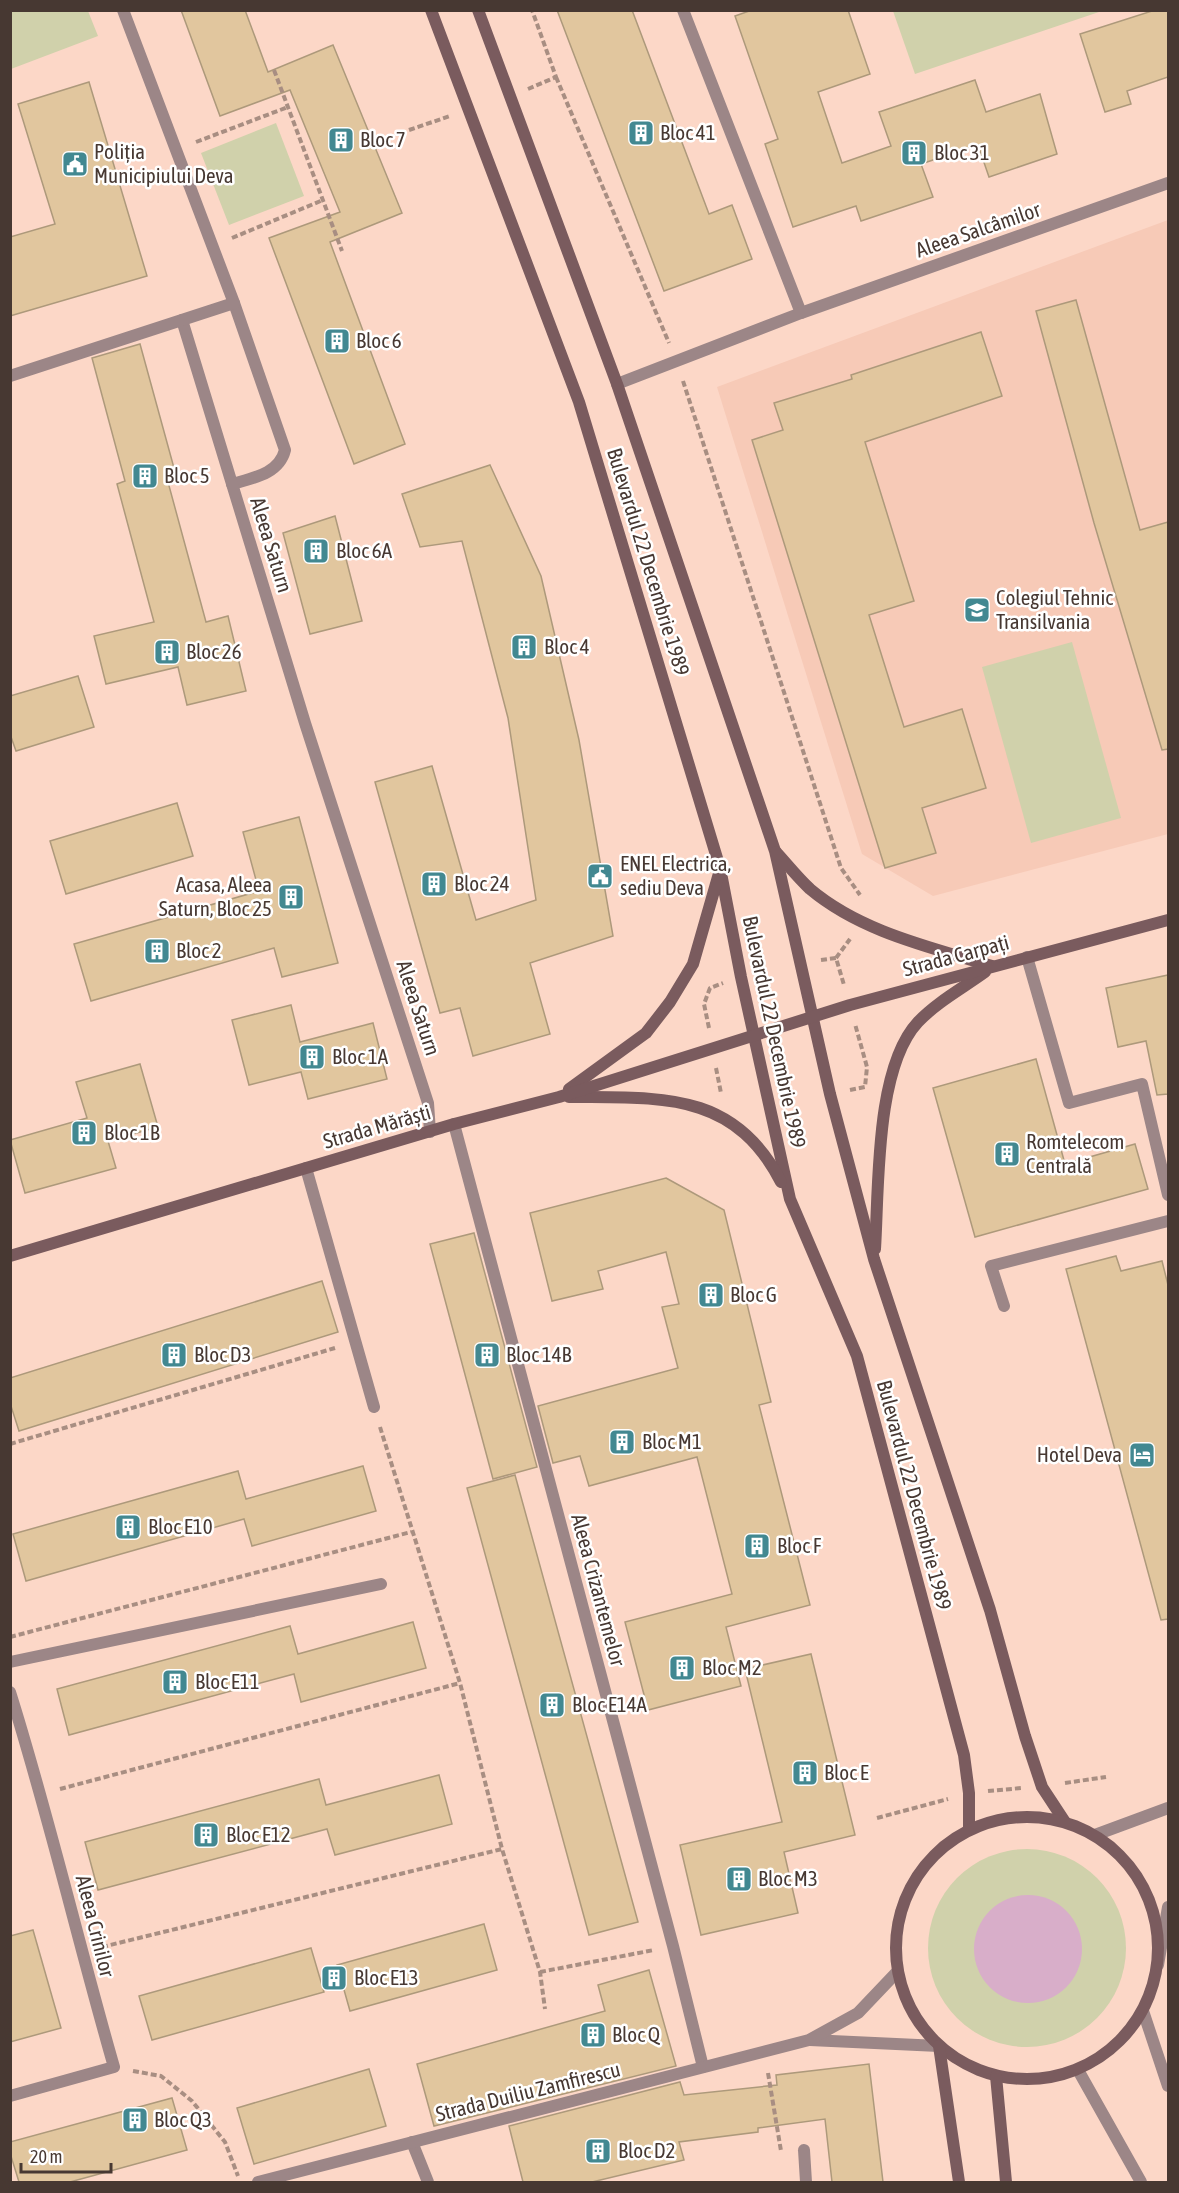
<svg xmlns="http://www.w3.org/2000/svg" width="1179" height="2193" font-family="'Asap Condensed',sans-serif">
  <rect width="100%" height="100%" fill="#fcd7c7"/>
  <polygon fill="#f7cab7" points="1168,220 1168,834 933,896 862,854 717,387"/>
  <g fill="#d0d1ab">
    <polygon points="11,10 88,11 98,36 11,69"/>
    <polygon points="893,11 893,10 1102,11 915,74"/>
    <polygon points="276,123 304,196 229,225 201,153"/>
    <polygon points="1072,642 1121,818 1031,843 982,667"/>
    <circle cx="1027" cy="1948" r="99"/>
  </g>
  <circle fill="#d8aec9" cx="1028" cy="1949" r="54"/>
  <g fill="#e1c69e" stroke="#ad997b" stroke-width="1.5">
    <polygon points="181,10 245,10 268,72 333,45 402,213 330,242 405,444 354,464 269,238 340,212 290,90 220,116"/>
    <polygon points="557,10 632,10 709,214 732,205 752,259 664,291"/>
    <polygon points="752,10 848,10 870,74 818,92 842,163 891,146 879,112 975,80 986,112 1040,94 1057,154 989,177 978,145 921,164 933,197 861,221 856,206 793,227 765,144 778,139 735,16"/>
    <polygon points="1155,10 1168,10 1168,77 1127,91 1131,104 1105,112 1080,34"/>
    <polygon points="89,82 147,276 10,316 10,237 55,224 18,104"/>
    <polygon points="1076,300 1140,530 1168,522 1168,749 1162,750 1094,523 1036,311"/>
    <polygon points="981,332 1002,396 865,442 914,601 869,615 904,727 962,709 986,788 922,808 936,853 885,868 752,440 783,430 774,403 852,379 851,375"/>
    <polygon points="140,344 174,468 165,471 206,622 228,616 246,691 187,705 178,667 106,684 94,636 154,622 117,484 125,481 92,358"/>
    <polygon points="490,465 541,576 579,740 613,936 530,963 550,1034 473,1056 460,1008 440,1013 375,782 432,766 476,920 536,900 508,718 462,541 420,547 402,494"/>
    <polygon points="335,516 362,621 310,634 283,533"/>
    <polygon points="78,676 94,727 16,751 10,734 10,696"/>
    <polygon points="177,803 193,856 66,894 50,841"/>
    <polygon points="299,817 338,963 282,977 274,948 91,1001 74,944 259,891 243,832"/>
    <polygon points="1168,975 1168,1094 1157,1095 1146,1041 1118,1047 1106,988"/>
    <polygon points="291,1005 300,1042 373,1023 387,1079 308,1099 301,1072 249,1085 232,1020"/>
    <polygon points="1036,1059 1065,1164 1135,1144 1148,1189 975,1237 933,1088"/>
    <polygon points="140,1064 158,1127 108,1141 116,1168 25,1193 10,1140 87,1118 76,1082"/>
    <polygon points="666,1178 724,1210 771,1402 759,1405 810,1605 726,1627 741,1686 648,1710 625,1622 732,1594 697,1457 589,1486 580,1456 553,1463 538,1406 678,1368 662,1307 679,1304 666,1252 598,1271 603,1289 552,1301 530,1213"/>
    <polygon points="474,1233 537,1467 493,1479 430,1244"/>
    <polygon points="1116,1256 1121,1271 1162,1261 1168,1285 1168,1619 1161,1620 1066,1269"/>
    <polygon points="322,1281 338,1332 19,1431 10,1403 10,1378"/>
    <polygon points="363,1466 376,1511 252,1546 244,1519 26,1581 13,1534 238,1471 246,1499"/>
    <polygon points="515,1475 638,1922 589,1935 467,1488"/>
    <polygon points="413,1622 426,1668 301,1702 294,1674 69,1735 57,1689 290,1626 298,1654"/>
    <polygon points="811,1654 855,1835 784,1852 798,1913 701,1935 680,1845 782,1822 745,1669"/>
    <polygon points="439,1775 452,1824 335,1855 327,1829 98,1890 85,1842 319,1779 326,1805"/>
    <polygon points="484,1924 497,1970 350,2011 337,1965"/>
    <polygon points="33,1930 61,2028 10,2042 10,1936"/>
    <polygon points="311,1948 324,1992 152,2040 139,1996"/>
    <polygon points="649,1970 676,2066 434,2126 417,2064 605,2011 598,1985"/>
    <polygon points="869,2064 883,2182 832,2182 825,2119 758,2128 758,2132 679,2142 684,2160 592,2182 523,2182 509,2126 680,2082 684,2095 777,2085 776,2075"/>
    <polygon points="369,2069 386,2126 254,2164 237,2108"/>
    <polygon points="172,2098 187,2150 70,2182 19,2182 10,2153 10,2142"/>
  </g>
  <g fill="none" stroke-linecap="round" stroke-linejoin="round">
    <g stroke="#a88e82" stroke-width="4" stroke-dasharray="6 3" stroke-linecap="butt">
      <polyline points="274,70 342,251"/>
      <polyline points="556,77 669,343"/>
      <polyline points="528,89 556,77 532,10"/>
      <polyline points="409,130 450,116"/>
      <polyline points="196,142 288,107"/>
      <polyline points="232,238 323,200"/>
      <polyline points="683,381 841,868 860,895"/>
      <polyline points="836,958 850,939"/>
      <polyline points="821,960 836,958 844,985"/>
      <polyline points="709,1028 704,1004 710,988 723,983"/>
      <polyline points="716,1068 721,1093"/>
      <polyline points="850,1090 865,1087 867,1067 855,1024"/>
      <polyline points="380,1427 460,1683 502,1849 540,1972 545,2009"/>
      <polyline points="10,1444 335,1348"/>
      <polyline points="10,1637 411,1532"/>
      <polyline points="1065,1783 1106,1777"/>
      <polyline points="60,1789 460,1683"/>
      <polyline points="988,1791 1022,1788"/>
      <polyline points="877,1818 948,1799"/>
      <polyline points="102,1947 502,1849"/>
      <polyline points="540,1972 654,1950"/>
      <polyline points="133,2071 161,2076 192,2101 225,2142 238,2176"/>
      <polyline points="768,2073 781,2151"/>
    </g>
    <g stroke="#9c8687" stroke-width="12">
      <path d="M232,484C253,478 279,474 285,450L234,303"/>
      <polyline points="1027,957 1069,1103 1142,1084 1168,1195"/>
      <polyline points="306,1168 374,1407"/>
      <polyline points="1004,1306 991,1266 1168,1221"/>
      <polyline points="10,1662 381,1584"/>
      <polyline points="804,2150 806,2182"/>
    </g>
    <g stroke="#9c8687" stroke-width="12">
      <polyline points="683,10 801,313"/>
      <polyline points="182,320 305,723 428,1103 430,1132"/>
      <polyline points="10,376 234,303 123,10"/>
      <polyline points="617,384 801,313 1168,183"/>
      <polyline points="454,1124 673,1946 703,2067"/>
      <path d="M10,1692C49,1816 78,1942 114,2067L10,2096"/>
      <polyline points="1095,1835 1168,1808"/>
      <polyline points="1158,1965 1168,1907"/>
      <polyline points="810,2040 939,2046"/>
      <polyline points="412,2142 428,2182"/>
      <polyline points="258,2182 809,2040 858,2013 897,1972"/>
    </g>
    <g stroke="#9c8687" stroke-width="12">
      <polyline points="1143,2011 1168,2086"/>
      <polyline points="1078,2070 1141,2182"/>
    </g>
    <g stroke="#7a5b5e" stroke-width="12">
      <polyline points="431,10 579,402 720,868 741,977 790,1199 857,1356 964,1755 969,1793 969,1830"/>
      <polyline points="478,10 617,384 775,851 830,1094 874,1259 990,1610 1025,1736 1042,1787 1065,1822"/>
      <path d="M776,852C787,864 798,878 810,889C861,932 930,947 992,966"/>
      <polyline points="569,1089 646,1033 670,1002 693,964 720,870"/>
      <path d="M569,1097C659,1098 734,1090 781,1182"/>
      <path d="M875,1249C879,1187 875,1068 918,1022C937,1002 963,988 985,972"/>
      <polyline points="10,1256 454,1124 559,1097 850,1005 1168,920"/>
      <circle cx="1027" cy="1948" r="131"/>
      <polyline points="939,2046 959,2182"/>
      <polyline points="996,2076 1006,2182"/>
    </g>
  </g>
  <defs>
    <symbol id="building-square" viewBox="-11 -11 22 22"><rect x="-9" y="-9" width="18" height="18" rx="4" fill="#428891" stroke="#fff"/><path d="M-4-6H4V6H1V3H-1V6H-4ZM-2.5-4.3h1.7v1.8h-1.7ZM.8-4.3h1.7v1.8H.8ZM-2.5-1h1.7V.8h-1.7ZM.8-1h1.7V.8H.8Z" fill="#fff"/></symbol>
    <symbol id="civic-square" viewBox="-11 -11 22 22"><rect x="-9" y="-9" width="18" height="18" rx="4" fill="#428891" stroke="#fff"/><path d="M-.6-6.5H3V-4.5H.6V-3L4-1V1h2V6H-6V1h2V-1L-.6-3ZM-1.2 2.5V6h2.4V2.5Z" fill="#fff"/></symbol>
    <symbol id="university-square" viewBox="-11 -11 22 22"><rect x="-9" y="-9" width="18" height="18" rx="4" fill="#428891" stroke="#fff"/><path d="M0-5L7-2L0 1L-7-2ZM-4 1L0 2.5L4 1V4Q0 6-4 4Z" fill="#fff"/></symbol>
    <symbol id="hotel-square" viewBox="-11 -11 22 22"><rect x="-9" y="-9" width="18" height="18" rx="4" fill="#428891" stroke="#fff"/><path d="M-6-4.5h1.5V1H6V5H4.5V3h-9V5H-6ZM-4 0a1.8 1.8 0 1 1 3.6 0ZM.5 0V-2.5h3Q6-2.5 6 0Z" fill="#fff"/></symbol>
  </defs>
  <g fill-rule="evenodd">
    <use href="#building-square" x="626" y="118" width="30" height="30"/>
    <use href="#building-square" x="326" y="125" width="30" height="30"/>
    <use href="#building-square" x="899" y="138" width="30" height="30"/>
    <use href="#civic-square" x="60" y="149" width="30" height="30"/>
    <use href="#building-square" x="322" y="326" width="30" height="30"/>
    <use href="#building-square" x="130" y="461" width="30" height="30"/>
    <use href="#building-square" x="301" y="536" width="30" height="30"/>
    <use href="#university-square" x="962" y="595" width="30" height="30"/>
    <use href="#building-square" x="509" y="632" width="30" height="30"/>
    <use href="#building-square" x="152" y="637" width="30" height="30"/>
    <use href="#civic-square" x="585" y="861" width="30" height="30"/>
    <use href="#building-square" x="419" y="869" width="30" height="30"/>
    <use href="#building-square" x="276" y="882" width="30" height="30"/>
    <use href="#building-square" x="142" y="936" width="30" height="30"/>
    <use href="#building-square" x="297" y="1042" width="30" height="30"/>
    <use href="#building-square" x="69" y="1118" width="30" height="30"/>
    <use href="#building-square" x="992" y="1139" width="30" height="30"/>
    <use href="#building-square" x="696" y="1280" width="30" height="30"/>
    <use href="#building-square" x="159" y="1340" width="30" height="30"/>
    <use href="#building-square" x="472" y="1340" width="30" height="30"/>
    <use href="#building-square" x="607" y="1427" width="30" height="30"/>
    <use href="#hotel-square" x="1127" y="1440" width="30" height="30"/>
    <use href="#building-square" x="113" y="1512" width="30" height="30"/>
    <use href="#building-square" x="742" y="1531" width="30" height="30"/>
    <use href="#building-square" x="667" y="1653" width="30" height="30"/>
    <use href="#building-square" x="160" y="1667" width="30" height="30"/>
    <use href="#building-square" x="537" y="1690" width="30" height="30"/>
    <use href="#building-square" x="790" y="1758" width="30" height="30"/>
    <use href="#building-square" x="191" y="1820" width="30" height="30"/>
    <use href="#building-square" x="724" y="1864" width="30" height="30"/>
    <use href="#building-square" x="319" y="1963" width="30" height="30"/>
    <use href="#building-square" x="578" y="2020" width="30" height="30"/>
    <use href="#building-square" x="120" y="2105" width="30" height="30"/>
    <use href="#building-square" x="583" y="2136" width="30" height="30"/>
  </g>
  <g text-anchor="middle" stroke-width="5" stroke-linejoin="round" paint-order="stroke">
    <g font-size="21" fill="#473832" stroke="#fff" text-anchor="start">
      <text x="660" y="140">Bloc 41</text>
      <text x="360" y="147">Bloc 7</text>
      <text x="94" y="159">Poliția<tspan x="94" dy="24">Municipiului Deva</tspan></text>
      <text x="934" y="160">Bloc 31</text>
      <text x="356" y="348">Bloc 6</text>
      <text x="164" y="483">Bloc 5</text>
      <text x="336" y="558">Bloc 6A</text>
      <text x="996" y="605">Colegiul Tehnic<tspan x="996" dy="24">Transilvania</tspan></text>
      <text x="544" y="654">Bloc 4</text>
      <text x="186" y="659">Bloc 26</text>
      <text x="620" y="871">ENEL Electrica,<tspan x="620" dy="24">sediu Deva</tspan></text>
      <text x="454" y="891">Bloc 24</text>
      <text x="272" y="892" text-anchor="end">Acasa, Aleea<tspan x="272" dy="24">Saturn, Bloc 25</tspan></text>
      <text x="176" y="958">Bloc 2</text>
      <text x="332" y="1064">Bloc 1A</text>
      <text x="104" y="1140">Bloc 1B</text>
      <text x="1026" y="1149">Romtelecom<tspan x="1026" dy="24">Centrală</tspan></text>
      <text x="730" y="1302">Bloc G</text>
      <text x="194" y="1362">Bloc D3</text>
      <text x="506" y="1362">Bloc 14B</text>
      <text x="642" y="1449">Bloc M1</text>
      <text x="1122" y="1462" text-anchor="end">Hotel Deva</text>
      <text x="148" y="1534">Bloc E10</text>
      <text x="777" y="1553">Bloc F</text>
      <text x="702" y="1675">Bloc M2</text>
      <text x="195" y="1689">Bloc E11</text>
      <text x="572" y="1712">Bloc E14A</text>
      <text x="824" y="1780">Bloc E</text>
      <text x="226" y="1842">Bloc E12</text>
      <text x="758" y="1886">Bloc M3</text>
      <text x="354" y="1985">Bloc E13</text>
      <text x="612" y="2042">Bloc Q</text>
      <text x="154" y="2127">Bloc Q3</text>
      <text x="618" y="2158">Bloc D2</text>
    </g>
    <g font-size="21" fill="#473832" stroke="#fff">
      <text transform="translate(978 230) rotate(-19)" y="7">Aleea Salcâmilor</text>
      <text transform="translate(271 545) rotate(73)" y="7">Aleea Saturn</text>
      <text transform="translate(648 562) rotate(73)" y="7">Bulevardul 22 Decembrie 1989</text>
      <text transform="translate(956 956) rotate(-15)" y="7">Strada Carpați</text>
      <text transform="translate(418 1008) rotate(72)" y="7">Aleea Saturn</text>
      <text transform="translate(774 1032) rotate(78)" y="7">Bulevardul 22 Decembrie 1989</text>
      <text transform="translate(377 1127) rotate(-16)" y="7">Strada Mărăști</text>
      <text transform="translate(914 1495) rotate(75)" y="7">Bulevardul 22 Decembrie 1989</text>
      <text transform="translate(598 1590) rotate(75)" y="7">Aleea Crizantemelor</text>
      <text transform="translate(95 1926) rotate(76)" y="7">Aleea Crinilor</text>
      <text transform="translate(528 2092) rotate(-14)" y="7">Strada Duiliu Zamfirescu</text>
    </g>
  </g>
  <rect width="1179" height="2193" fill="none" stroke="#473832" stroke-width="24"/>
  <path d="M21 2163v9h90v-9" fill="none" stroke="#473832" stroke-width="3"/>
  <text x="30" y="2163" font-size="18" fill="#473832" stroke="#ffffff" stroke-width="4.5" paint-order="stroke">20 m</text>
</svg>
